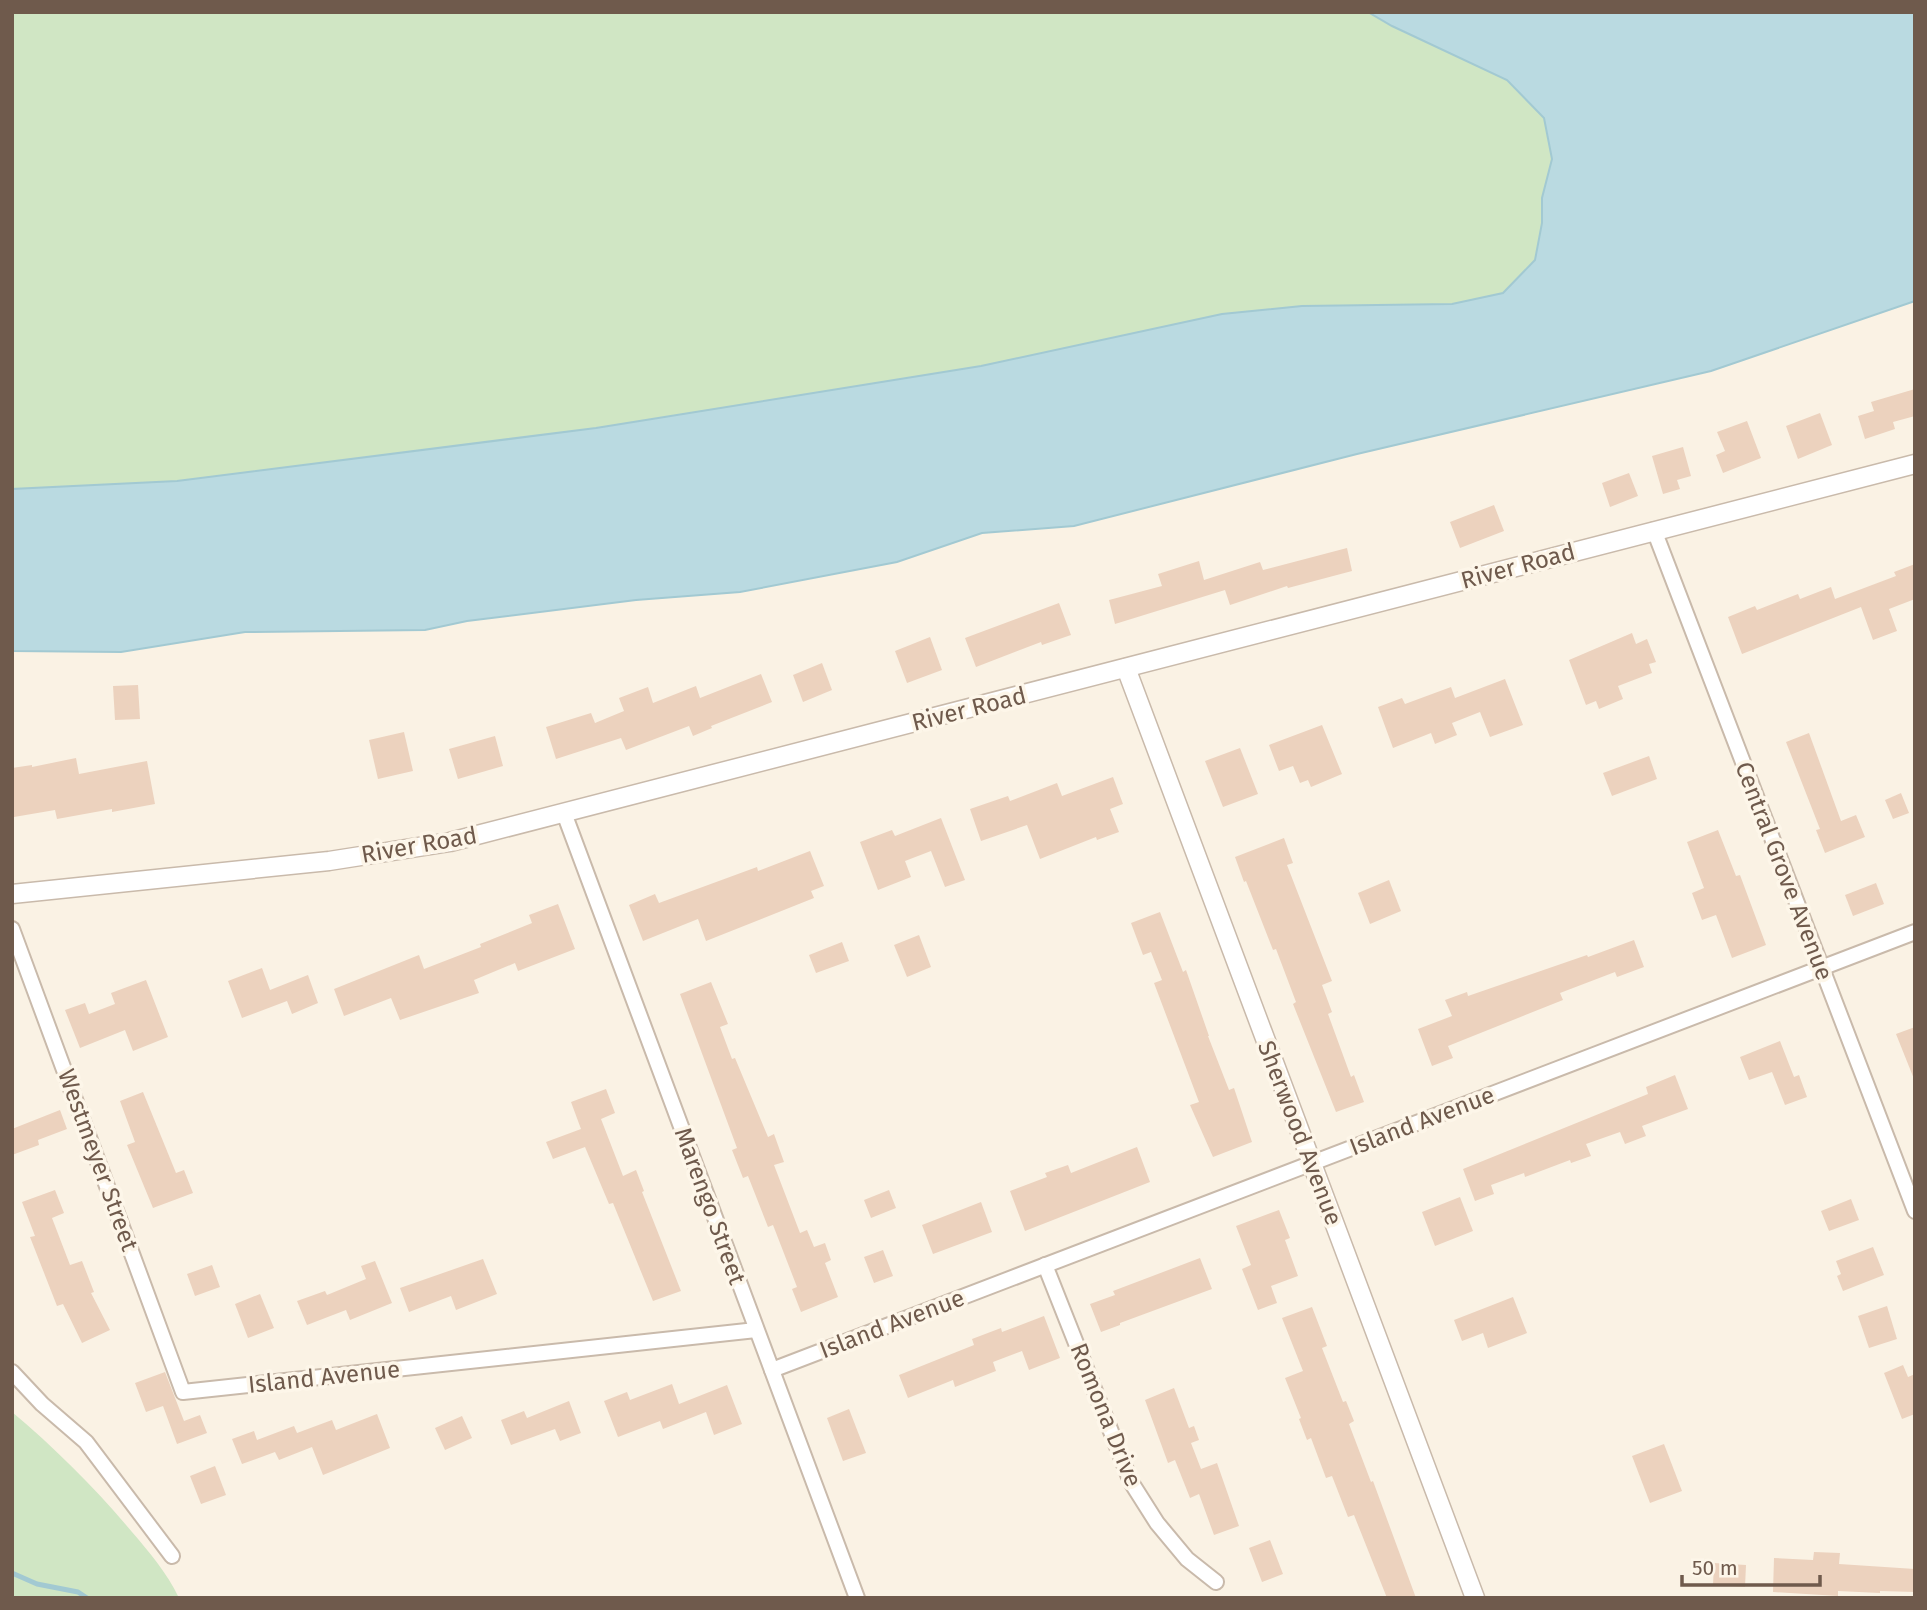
<svg xmlns="http://www.w3.org/2000/svg" width="1927" height="1610" font-family="'Fira Sans',sans-serif">
  <rect width="100%" height="100%" fill="#faf2e4"/>
  <g fill="#d0e6c4">
    <polygon points="12,12 1368,12 1392,26 1507,80 1544,118 1552,159 1542,198 1542,223 1535,260 1504,293 1452,304 1302,306 1222,314 981,366 596,428 177,481 12,489"/>
    <path d="M12,1412C56,1449 95,1488 132,1532C150,1553 167,1573 179,1598H12Z"/>
  </g>
  <polygon fill="#badae1" stroke="#a2c9d2" stroke-width="2" points="1368,12 1915,12 1915,301 1711,371 1357,454 1074,526 982,533 897,562 740,592 636,600 467,621 425,630 245,632 121,652 12,651 12,489 177,481 596,428 981,366 1222,314 1302,306 1452,304 1503,293 1535,260 1542,223 1542,198 1552,159 1544,118 1507,80 1392,26"/>
  <g fill="none" stroke-linecap="round" stroke-linejoin="round">
    <polyline stroke="#a2c9d2" stroke-width="5" points="12,1573 37,1584 78,1592 87,1598"/>
  </g>
  <g fill="#ecd2be">
    <polygon points="1915,389 1915,416 1893,422 1895,429 1865,439 1858,416 1874,411 1871,402"/>
    <polygon points="1820,413 1832,445 1798,459 1786,426"/>
    <polygon points="1747,421 1761,458 1723,473 1716,455 1725,451 1717,432"/>
    <polygon points="1683,447 1691,476 1677,480 1680,489 1663,494 1652,456"/>
    <polygon points="1629,473 1638,496 1610,507 1602,483"/>
    <polygon points="1494,505 1504,531 1460,548 1450,522"/>
    <polygon points="1347,548 1352,571 1288,588 1287,586 1230,605 1225,590 1115,624 1109,600 1162,586 1158,574 1199,561 1204,580 1260,562 1263,570"/>
    <polygon points="1915,564 1915,599 1889,609 1897,631 1873,640 1861,607 1742,654 1728,617 1755,606 1757,610 1798,594 1800,599 1831,587 1835,599 1896,576 1894,572"/>
    <polygon points="1059,603 1071,635 1042,645 1041,642 976,667 965,638"/>
    <polygon points="1632,633 1636,644 1647,639 1656,662 1649,664 1652,673 1618,686 1623,699 1599,709 1596,701 1586,705 1569,660"/>
    <polygon points="930,637 942,670 907,683 895,651"/>
    <polygon points="822,663 832,690 803,702 793,675"/>
    <polygon points="761,674 772,702 711,726 712,728 693,736 689,726 626,750 621,738 556,759 546,727 591,713 595,723 624,711 619,698 648,687 653,703 696,686 700,698"/>
    <polygon points="1505,679 1523,725 1490,737 1480,712 1452,723 1457,735 1435,744 1431,733 1393,748 1378,707 1402,698 1405,704 1451,687 1455,698"/>
    <polygon points="138,685 140,719 115,720 113,686"/>
    <polygon points="1322,725 1342,774 1311,787 1308,780 1300,783 1293,766 1279,771 1269,745"/>
    <polygon points="404,732 413,771 378,779 369,740"/>
    <polygon points="1809,733 1841,821 1856,815 1865,837 1825,853 1816,830 1820,829 1786,742"/>
    <polygon points="495,736 503,766 458,779 449,749"/>
    <polygon points="1240,748 1258,794 1223,807 1205,761"/>
    <polygon points="1649,756 1657,779 1612,796 1603,773"/>
    <polygon points="76,758 79,774 147,761 155,804 112,812 112,809 57,819 55,810 14,817 12,768 32,765 32,767"/>
    <polygon points="1113,777 1123,804 1110,809 1119,832 1097,840 1096,837 1040,859 1027,825 981,841 970,809 1008,796 1010,801 1057,783 1062,796"/>
    <polygon points="1901,793 1909,813 1893,819 1885,800"/>
    <polygon points="941,818 965,880 945,887 931,851 905,861 911,877 878,890 860,842 892,830 895,836"/>
    <polygon points="1718,830 1736,876 1740,875 1766,945 1732,958 1716,915 1702,920 1692,893 1704,888 1687,842"/>
    <polygon points="1284,838 1293,863 1287,865 1332,981 1322,985 1332,1012 1328,1014 1351,1077 1354,1075 1364,1102 1336,1112 1293,1004 1296,1002 1276,949 1273,950 1246,881 1244,882 1235,857"/>
    <polygon points="810,851 824,886 811,891 814,898 706,941 698,919 643,941 629,905 655,894 659,903 757,867 758,871"/>
    <polygon points="1389,880 1401,911 1370,924 1358,893"/>
    <polygon points="1876,883 1884,904 1853,916 1845,895"/>
    <polygon points="558,904 575,949 518,971 515,963 474,980 479,993 400,1020 391,998 344,1016 334,989 419,955 424,969 481,947 480,944 532,923 529,915"/>
    <polygon points="1160,912 1183,972 1186,970 1209,1036 1208,1036 1229,1090 1234,1088 1252,1142 1213,1157 1190,1105 1199,1102 1154,983 1162,980 1151,952 1143,955 1131,923"/>
    <polygon points="919,935 931,967 907,977 894,945"/>
    <polygon points="1634,940 1644,967 1617,977 1615,972 1560,993 1563,1000 1448,1046 1453,1058 1432,1066 1418,1029 1452,1016 1445,1000 1467,992 1468,996 1587,955 1588,957"/>
    <polygon points="842,942 849,961 816,973 809,955"/>
    <polygon points="262,968 270,990 308,975 318,1003 292,1014 287,1001 242,1018 228,981"/>
    <polygon points="146,980 168,1037 133,1051 125,1030 80,1048 65,1010 85,1003 89,1014 115,1004 111,993"/>
    <polygon points="711,982 728,1024 720,1027 732,1059 735,1058 768,1137 774,1134 784,1162 774,1165 800,1233 807,1230 814,1247 825,1243 831,1260 825,1263 838,1297 801,1312 792,1289 797,1287 773,1225 768,1227 748,1176 743,1178 732,1150 737,1148 680,994"/>
    <polygon points="1915,1027 1915,1079 1914,1079 1896,1034"/>
    <polygon points="1780,1041 1794,1077 1799,1075 1807,1097 1785,1105 1772,1072 1749,1080 1740,1057"/>
    <polygon points="1675,1075 1688,1109 1642,1126 1646,1136 1625,1144 1620,1132 1586,1144 1591,1156 1571,1163 1570,1160 1525,1177 1524,1173 1491,1185 1494,1194 1475,1201 1463,1169 1648,1094 1646,1087"/>
    <polygon points="606,1089 615,1113 601,1119 623,1176 636,1170 644,1191 642,1192 681,1291 653,1301 613,1203 609,1204 585,1147 553,1159 546,1142 581,1129 571,1102"/>
    <polygon points="143,1092 176,1173 184,1170 193,1193 153,1208 127,1145 135,1142 120,1101"/>
    <polygon points="60,1110 67,1129 38,1140 39,1145 12,1155 12,1129"/>
    <polygon points="1137,1147 1150,1182 1025,1231 1010,1191 1047,1177 1045,1173 1068,1165 1071,1173"/>
    <polygon points="55,1190 64,1213 52,1218 70,1265 82,1261 94,1292 91,1293 110,1330 82,1343 63,1304 57,1306 30,1237 35,1236 22,1202"/>
    <polygon points="889,1190 896,1208 871,1218 864,1200"/>
    <polygon points="1460,1197 1473,1231 1435,1246 1422,1212"/>
    <polygon points="1851,1199 1859,1220 1829,1231 1821,1211"/>
    <polygon points="981,1202 992,1232 933,1254 922,1225"/>
    <polygon points="1279,1210 1290,1238 1285,1240 1298,1276 1271,1286 1277,1303 1258,1310 1242,1269 1251,1265 1236,1226"/>
    <polygon points="1873,1247 1884,1275 1843,1291 1837,1276 1841,1274 1836,1261"/>
    <polygon points="883,1250 893,1276 874,1283 864,1257"/>
    <polygon points="1200,1258 1212,1289 1120,1323 1120,1325 1101,1332 1090,1304 1115,1295 1113,1291"/>
    <polygon points="483,1259 497,1294 456,1310 451,1296 409,1312 400,1288"/>
    <polygon points="375,1261 392,1303 350,1320 346,1310 307,1325 297,1301 325,1291 327,1295 366,1279 361,1266"/>
    <polygon points="212,1265 220,1287 195,1296 187,1274"/>
    <polygon points="260,1294 274,1328 248,1338 235,1304"/>
    <polygon points="1513,1297 1527,1333 1488,1348 1483,1333 1462,1341 1454,1320"/>
    <polygon points="1887,1306 1897,1339 1869,1348 1858,1316"/>
    <polygon points="1312,1307 1327,1346 1322,1348 1343,1402 1346,1401 1354,1421 1349,1424 1371,1482 1373,1481 1416,1598 1387,1598 1354,1515 1348,1517 1332,1476 1326,1478 1311,1438 1307,1440 1299,1419 1301,1418 1285,1378 1303,1371 1282,1318"/>
    <polygon points="1044,1316 1060,1358 1029,1370 1022,1351 993,1362 996,1371 955,1387 953,1380 908,1398 899,1375 974,1345 972,1339 1001,1328 1002,1332"/>
    <polygon points="1903,1365 1908,1377 1915,1374 1915,1414 1902,1419 1884,1373"/>
    <polygon points="165,1372 184,1421 200,1415 207,1433 177,1444 163,1406 146,1412 135,1383"/>
    <polygon points="672,1384 679,1404 727,1385 742,1424 714,1435 706,1412 663,1429 660,1421 618,1437 604,1401 627,1392 630,1400"/>
    <polygon points="1174,1388 1189,1428 1194,1426 1199,1440 1191,1443 1201,1469 1217,1463 1239,1526 1214,1535 1199,1494 1190,1498 1175,1460 1168,1463 1145,1400"/>
    <polygon points="569,1401 581,1433 560,1441 555,1429 511,1445 501,1420 524,1411 527,1418"/>
    <polygon points="849,1409 866,1453 843,1461 827,1418"/>
    <polygon points="377,1414 390,1448 323,1475 312,1447 279,1460 275,1452 242,1464 232,1439 254,1431 257,1440 294,1426 297,1433 332,1420 336,1430"/>
    <polygon points="462,1416 472,1438 445,1450 435,1428"/>
    <polygon points="1664,1444 1682,1491 1650,1503 1632,1456"/>
    <polygon points="215,1466 226,1495 201,1504 190,1476"/>
    <polygon points="1270,1540 1283,1574 1262,1582 1249,1548"/>
    <polygon points="1814,1552 1840,1553 1839,1564 1915,1569 1915,1592 1880,1591 1880,1593 1838,1591 1838,1596 1773,1592 1774,1558 1813,1560"/>
    <polygon points="1714,1563 1746,1565 1745,1587 1713,1585"/>
  </g>
  <g fill="none" stroke-linecap="round" stroke-linejoin="round">
    <defs>
      <g id="minor">
        <polyline points="1654,530 1915,1211"/>
        <polyline points="564,813 857,1598"/>
        <polyline points="12,929 183,1392 756,1330"/>
        <polyline points="1045,1265 1131,1482 1157,1523 1187,1559 1216,1582"/>
        <polyline points="772,1370 1915,932"/>
        <polyline points="12,1372 42,1404 86,1442 172,1556"/>
      </g>
      <g id="tertiary">
        <polyline points="1126,668 1475,1598"/>
        <polyline points="12,894 329,861 450,842 1915,464"/>
      </g>
    </defs>
    <use href="#minor" stroke="#c9baab" stroke-width="18"/>
    <use href="#tertiary" stroke="#c9baab" stroke-width="21"/>
    <use href="#minor" stroke="#fff" stroke-width="14"/>
    <use href="#tertiary" stroke="#fff" stroke-width="18"/>
  </g>
  <g text-anchor="middle" stroke-width="7" stroke-linejoin="round" paint-order="stroke">
    <g font-size="24" fill="#6f5a4c" stroke="#fdf6e9">
      <text transform="translate(1518 566) rotate(-15)" y="8">River Road</text>
      <text transform="translate(969 709) rotate(-14)" y="8">River Road</text>
      <text transform="translate(419 845) rotate(-10)" y="8">River Road</text>
      <text transform="translate(1784 871) rotate(69)" y="8">Central Grove Avenue</text>
      <text transform="translate(1422 1121) rotate(-21)" y="8">Island Avenue</text>
      <text transform="translate(1300 1133) rotate(69)" y="8">Sherwood Avenue</text>
      <text transform="translate(98 1160) rotate(70)" y="8">Westmeyer Street</text>
      <text transform="translate(710 1206) rotate(70)" y="8">Marengo Street</text>
      <text transform="translate(892 1324) rotate(-21)" y="8">Island Avenue</text>
      <text transform="translate(324 1377) rotate(-6)" y="8">Island Avenue</text>
      <text transform="translate(1106 1415) rotate(68)" y="8">Romona Drive</text>
    </g>
  </g>
  <rect width="1927" height="1610" fill="none" stroke="#6f5a4c" stroke-width="28"/>
  <path d="M1682 1575v10h138v-10" fill="none" stroke="#6f5a4c" stroke-width="3.5"/>
  <text x="1692" y="1575" font-size="21" fill="#6f5a4c" stroke="#fdf6e9" stroke-width="5" paint-order="stroke">50 m</text>
</svg>
